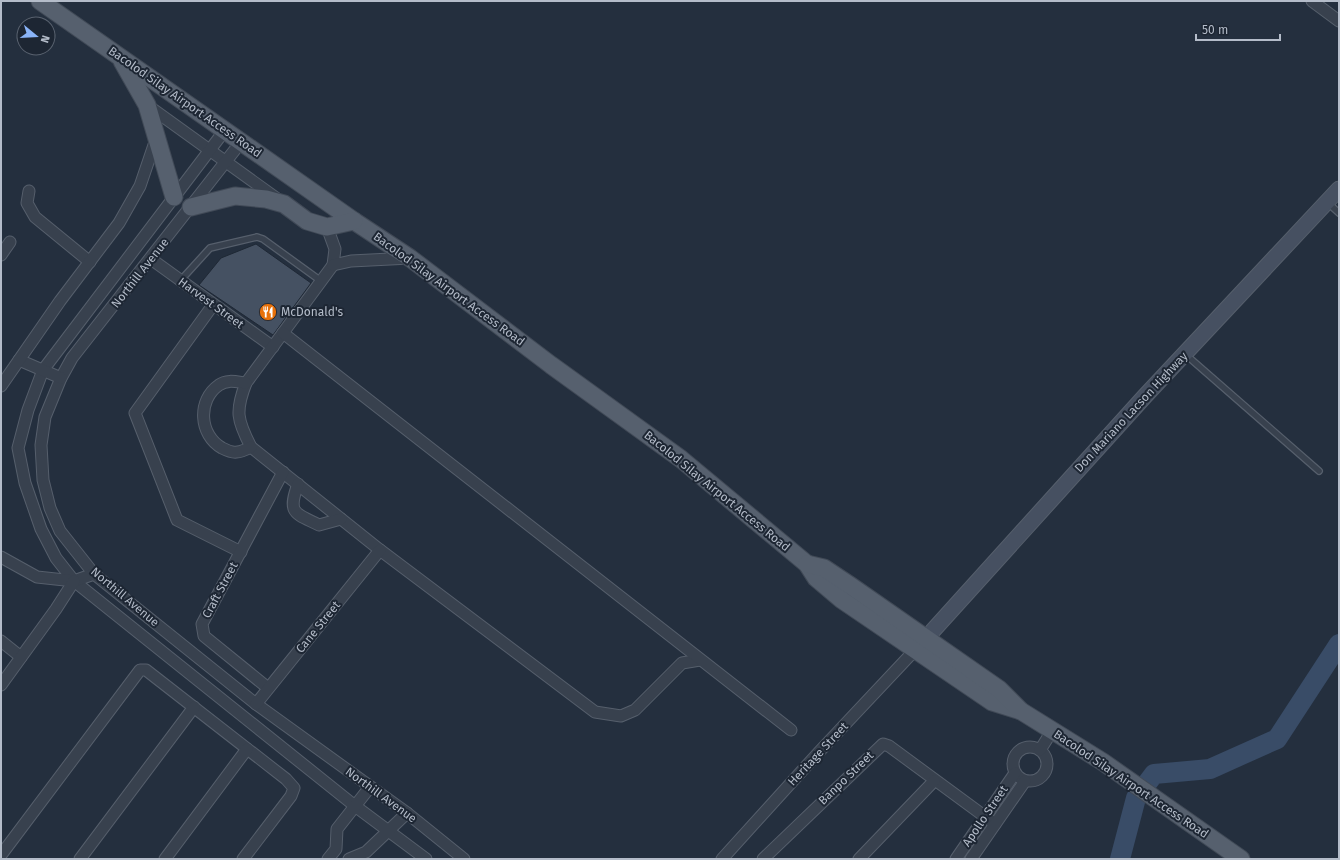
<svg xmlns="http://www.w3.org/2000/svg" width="1340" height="860" font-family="'Fira Sans',sans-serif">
  <rect width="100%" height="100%" fill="#242f3e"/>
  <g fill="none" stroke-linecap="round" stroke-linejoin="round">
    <polyline stroke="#394c67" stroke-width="20" points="1120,859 1136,798 1154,774 1210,769 1277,739 1339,644"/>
  </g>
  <polygon fill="#455162" stroke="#1f2835" points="256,244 311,283 273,335 199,285 221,258"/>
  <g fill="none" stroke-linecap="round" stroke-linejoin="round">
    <defs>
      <g id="lane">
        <polyline points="1327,202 1339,213"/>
        <polyline points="180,281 210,248 257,237 263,239 321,281"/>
        <polyline points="1185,354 1319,471"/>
      </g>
      <g id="street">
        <polyline points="1312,1 1339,21"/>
        <polyline points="147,105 276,198"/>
        <polyline points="225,130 43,370 28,410 18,448 25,483 41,529 56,558 74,581 355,806 426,859"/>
        <polyline points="241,142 72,358 61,378 45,417 41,445 43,480 50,508 60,531 94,574 256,704 407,813 464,859"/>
        <polyline points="29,191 27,203 35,217 90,262"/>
        <polyline points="327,227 335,249 333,265"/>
        <polyline points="1,255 10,242"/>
        <polyline points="151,259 273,347"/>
        <path d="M333,265L246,383C235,411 237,420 251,447L380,550L595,712L621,716L635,710L682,663L700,660"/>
        <polyline points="333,265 351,261 410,258"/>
        <polyline points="213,305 135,413 177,520 241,552"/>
        <polyline points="283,333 791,730"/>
        <polyline points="19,360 61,378"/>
        <path d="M246,383C237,382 227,379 219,385C197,400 199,435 222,448C226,450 233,453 237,452C241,452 247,449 251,447"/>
        <polyline points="1,386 60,301 119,223 140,186 156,139"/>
        <path d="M298,484C287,514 295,513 319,525L341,519"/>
        <polyline points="1,557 37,577 74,581 94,574"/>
        <polyline points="1,641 21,657"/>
        <polyline points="1,685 56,609 74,581"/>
        <polyline points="268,688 204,636 202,624 283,472"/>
        <polyline points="256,704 380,550"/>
        <circle cx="1030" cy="764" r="17"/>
        <polyline points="1040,750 1052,731"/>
        <polyline points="1,855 140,670 146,670 286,779 294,788 291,796 243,859"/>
        <polyline points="80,859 194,707"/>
        <polyline points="165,859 247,749"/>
        <polyline points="328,859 336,849 337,829 370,787"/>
        <polyline points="349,859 366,852 407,813"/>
        <polyline points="722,859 819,752 915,650"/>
        <polyline points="763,859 883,744 889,746 995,824"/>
        <polyline points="859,859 934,781"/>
        <polyline points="956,859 1015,773"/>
        <polyline points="971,859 1025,781"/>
      </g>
      <polyline id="secondary" points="919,646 1145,396 1339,189"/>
      <g id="primary">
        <polyline points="40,1 354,221 410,258 551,365 681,459 807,564 816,578 842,600 992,702 1021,711"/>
        <polyline points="122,61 147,105 174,197"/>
        <polyline points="191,207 235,196 266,199 284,204 307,221 327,227 354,221"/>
        <polyline points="807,564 824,568 851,586 999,689 1021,711 1103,762 1241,859"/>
      </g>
    </defs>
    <use href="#lane" stroke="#565f6c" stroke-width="8"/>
    <use href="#street" stroke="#565f6c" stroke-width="13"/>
    <use href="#secondary" stroke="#565f6c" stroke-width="17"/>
    <use href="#primary" stroke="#414a57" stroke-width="19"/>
    <use href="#lane" stroke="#38414e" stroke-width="5.5"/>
    <use href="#street" stroke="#38414e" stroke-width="11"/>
    <use href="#secondary" stroke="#465061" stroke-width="15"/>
    <use href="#primary" stroke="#56606e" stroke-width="17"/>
  </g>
  <defs>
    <symbol id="restaurant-disc" viewBox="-11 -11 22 22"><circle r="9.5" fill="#e8710a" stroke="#1d2633"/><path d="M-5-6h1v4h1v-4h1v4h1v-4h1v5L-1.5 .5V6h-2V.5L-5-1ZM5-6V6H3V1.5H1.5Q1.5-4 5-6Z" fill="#fff"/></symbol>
  </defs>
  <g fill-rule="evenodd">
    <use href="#restaurant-disc" x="258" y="302" width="20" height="20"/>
  </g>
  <g text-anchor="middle" stroke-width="4" stroke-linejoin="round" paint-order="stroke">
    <g font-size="12" fill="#b4bcc9" stroke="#1d2633">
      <text transform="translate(185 102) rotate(35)" y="4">Bacolod Silay Airport Access Road</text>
      <text transform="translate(140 273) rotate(-52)" y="4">Northill Avenue</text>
      <text transform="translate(449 289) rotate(36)" y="4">Bacolod Silay Airport Access Road</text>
      <text transform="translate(211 303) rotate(36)" y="4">Harvest Street</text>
      <text transform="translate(1131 412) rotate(-47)" y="4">Don Mariano Lacson Highway</text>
      <text transform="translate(717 491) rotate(39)" y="4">Bacolod Silay Airport Access Road</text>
      <text transform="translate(220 590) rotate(-62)" y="4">Craft Street</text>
      <text transform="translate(125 597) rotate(40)" y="4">Northill Avenue</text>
      <text transform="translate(318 627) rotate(-51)" y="4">Cane Street</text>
      <text transform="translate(818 754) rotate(-47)" y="4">Heritage Street</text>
      <text transform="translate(846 778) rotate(-44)" y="4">Banpo Street</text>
      <text transform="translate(1131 784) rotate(34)" y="4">Bacolod Silay Airport Access Road</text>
      <text transform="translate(381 795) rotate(36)" y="4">Northill Avenue</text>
      <text transform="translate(985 816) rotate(-56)" y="4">Apollo Street</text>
    </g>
    <g font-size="12" fill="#b4bcc9" stroke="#1d2633" text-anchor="start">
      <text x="281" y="316">McDonald's</text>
    </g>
  </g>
  <rect width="1340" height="860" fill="none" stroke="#b4bcc9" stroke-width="4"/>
  <g transform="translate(36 36) rotate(108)"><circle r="19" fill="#1d2633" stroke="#59626f"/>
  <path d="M0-3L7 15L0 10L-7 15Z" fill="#8ab4f8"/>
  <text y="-6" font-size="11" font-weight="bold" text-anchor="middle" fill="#b4bcc9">N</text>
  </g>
  <path d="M1196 34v6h84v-6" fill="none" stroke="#b4bcc9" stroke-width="2"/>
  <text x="1202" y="34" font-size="12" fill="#b4bcc9" stroke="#1d2633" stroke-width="3" paint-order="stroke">50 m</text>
</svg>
